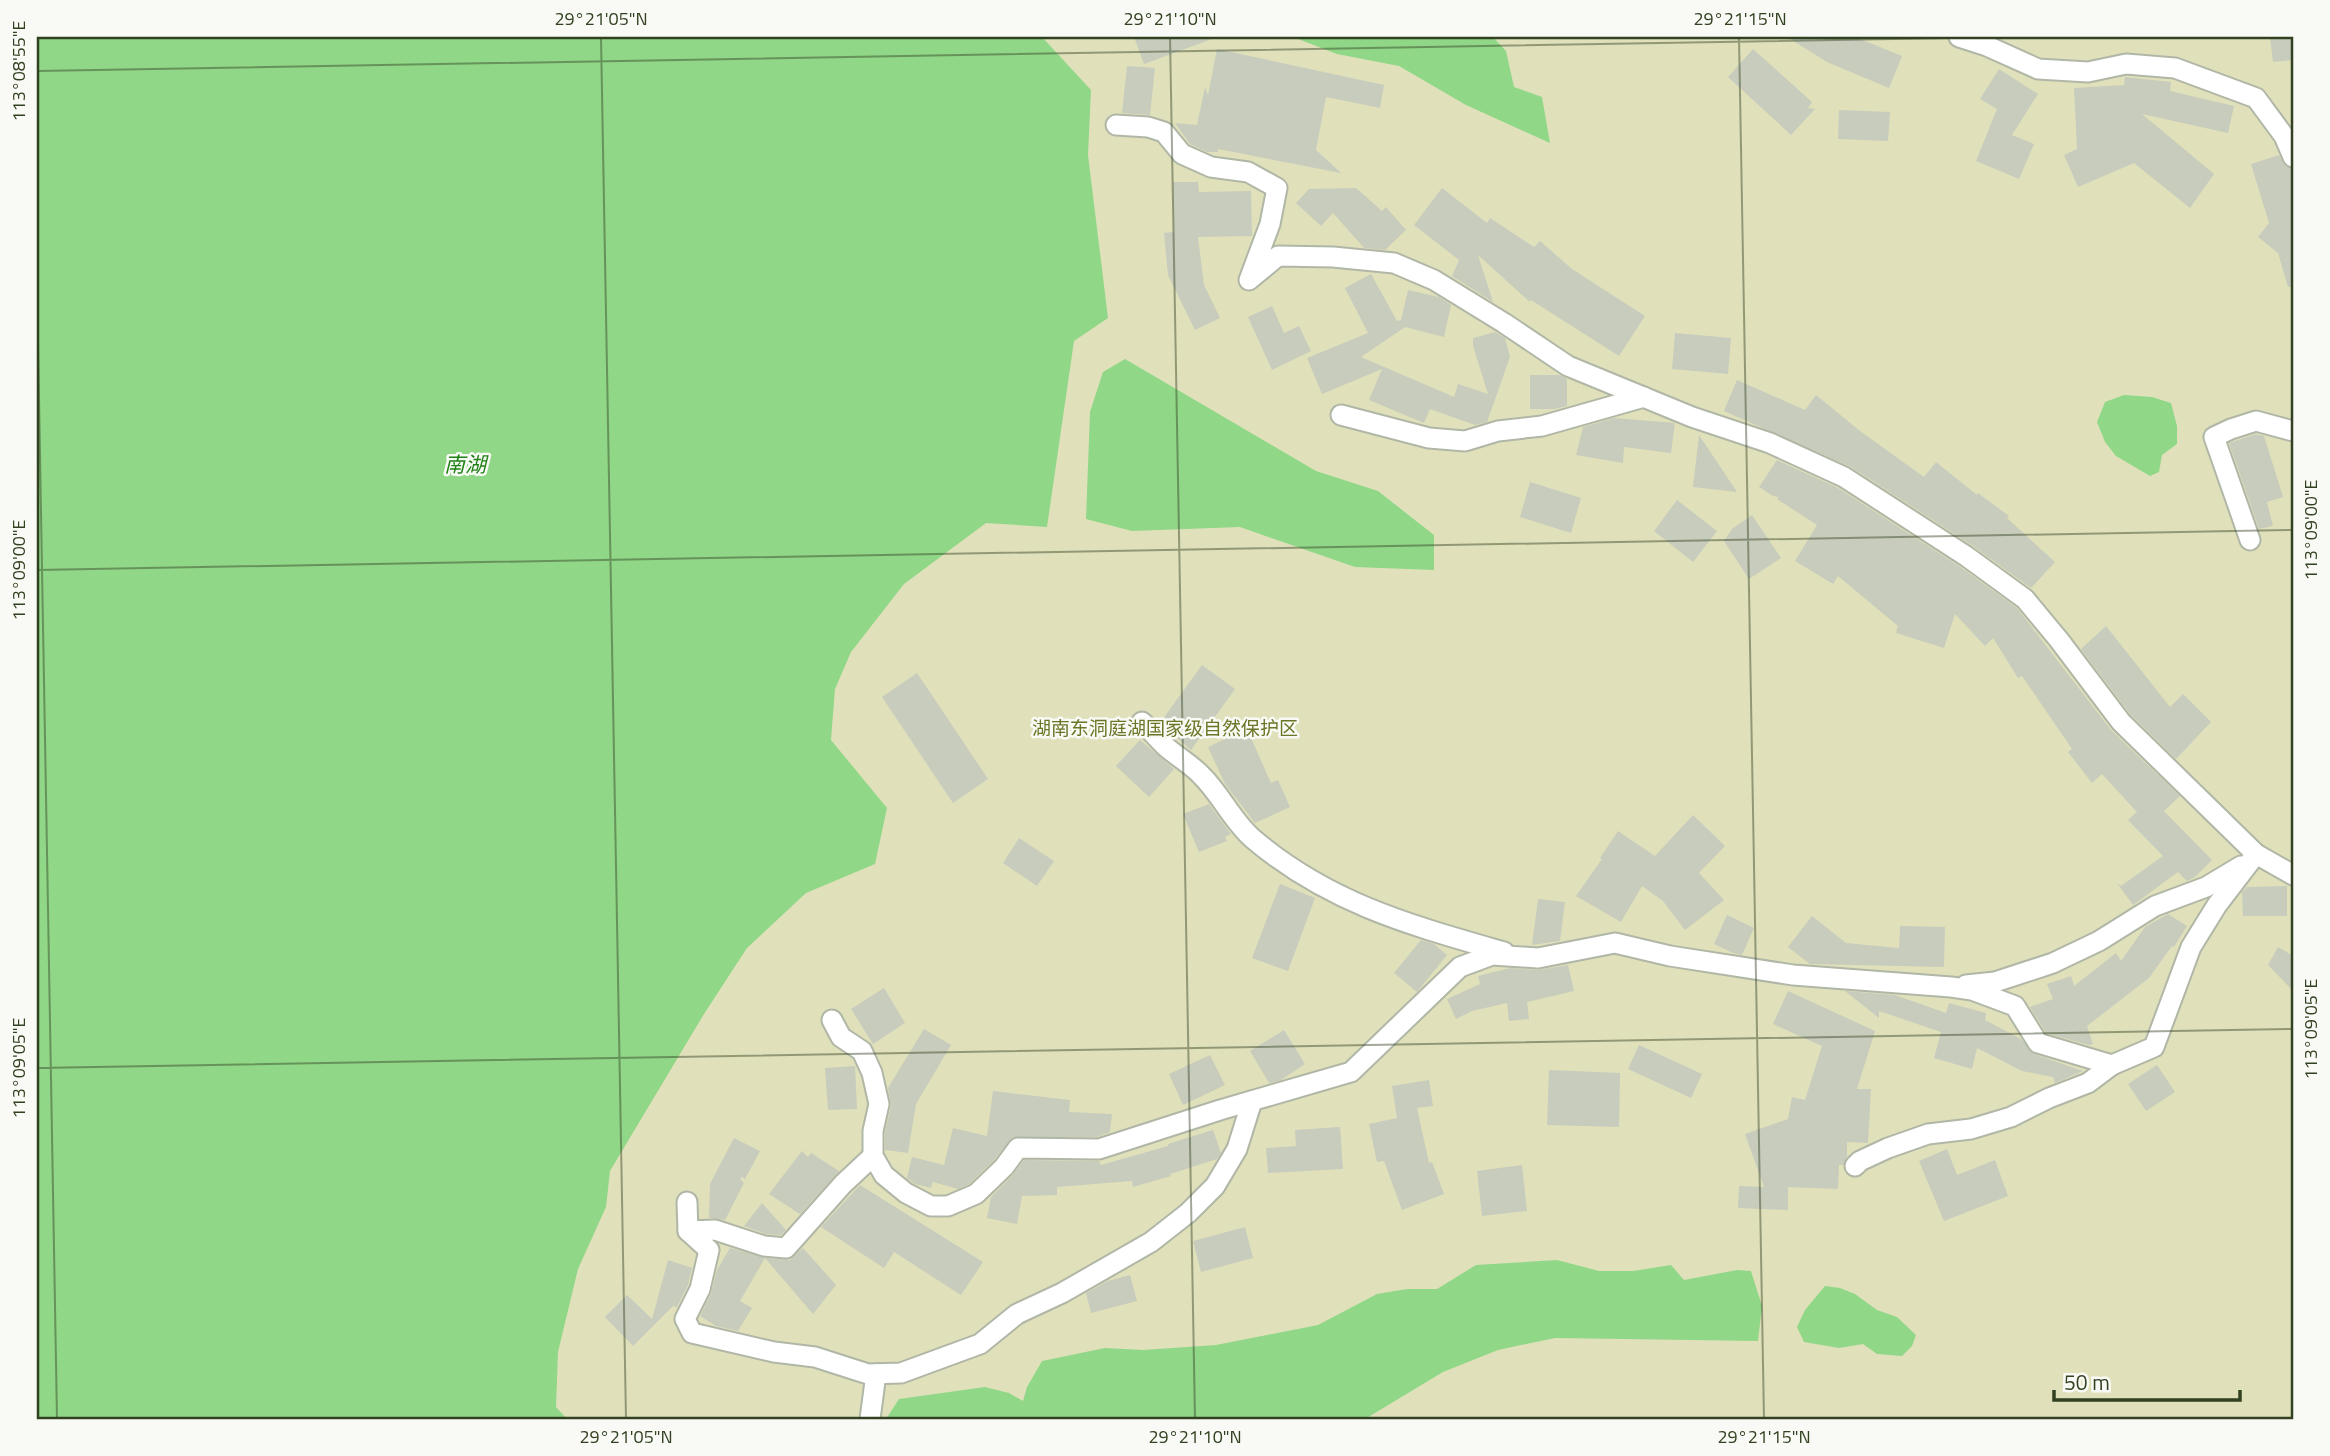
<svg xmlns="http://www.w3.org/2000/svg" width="2330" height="1456" font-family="'Titillium Web','Noto Sans SC',sans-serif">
  <rect width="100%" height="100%" fill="#ebeee4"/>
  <rect fill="#e0e1bb" x="37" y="37" width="2256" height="1382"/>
  <g fill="#90d788">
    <polygon points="37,37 1042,37 1091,90 1088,155 1108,318 1074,341 1047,527 986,523 904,584 851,652 835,689 831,740 887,808 875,864 806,893 747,948 704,1014 610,1171 606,1207 578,1269 558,1352 556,1407 567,1419 37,1419"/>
    <polygon points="1293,37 1493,37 1506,51 1514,87 1542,97 1550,143 1466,105 1399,66 1337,54"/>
    <polygon points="1125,359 1316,471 1378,491 1434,535 1434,570 1355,567 1240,527 1132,531 1086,519 1090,412 1103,372"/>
    <polygon points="2124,395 2152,397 2171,403 2177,426 2177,444 2162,455 2159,472 2150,476 2116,456 2105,442 2097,422 2105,402"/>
    <polygon points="1557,1260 1599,1271 1633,1271 1671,1265 1684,1280 1737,1270 1751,1271 1762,1306 1758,1341 1555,1338 1498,1350 1443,1372 1365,1419 886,1419 899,1399 985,1387 1009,1393 1023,1401 1027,1387 1042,1361 1105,1348 1143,1350 1216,1345 1318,1325 1377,1294 1407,1289 1437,1289 1476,1265"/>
    <polygon points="1825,1286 1840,1288 1855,1294 1877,1310 1897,1317 1916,1335 1912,1346 1902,1356 1877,1354 1863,1344 1839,1348 1804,1342 1797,1327 1805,1310"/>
  </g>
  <g fill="#c7ccbc">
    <polygon points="1134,37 1212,37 1212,39 1144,64"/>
    <polygon points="1787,37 1855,37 1902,56 1889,88 1827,62"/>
    <polygon points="2270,37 2293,37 2293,60 2273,62"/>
    <polygon points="1217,49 1384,85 1380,108 1326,97 1316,150 1341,173 1218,149 1218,152 1207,152 1190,144 1175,123 1197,125 1205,87 1208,95"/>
    <polygon points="1753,49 1812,102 1808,108 1815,109 1791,135 1728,77"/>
    <polygon points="1127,66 1155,68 1150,115 1122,113"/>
    <polygon points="1999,69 2038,94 2012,135 2034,144 2019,179 1976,161 1997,109 1980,99"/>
    <polygon points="2125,77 2171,82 2170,91 2234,106 2228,133 2142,114 2214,174 2190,208 2134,163 2078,187 2064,155 2077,149 2074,88 2124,85"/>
    <polygon points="1839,110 1890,112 1888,141 1838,139"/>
    <polygon points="2279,155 2285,166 2293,169 2293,286 2288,287 2278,253 2258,237 2269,223 2251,164"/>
    <polygon points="1173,182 1198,182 1199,192 1251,191 1252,236 1198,237 1204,285 1220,318 1195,330 1168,275 1164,233 1174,232"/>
    <polygon points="1356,188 1382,211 1386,207 1406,230 1385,250 1364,248 1333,213 1321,226 1296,203 1309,189"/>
    <polygon points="1442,188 1487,223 1490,218 1534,247 1540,241 1572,269 1645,316 1619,356 1531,300 1530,302 1478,255 1493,302 1452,276 1459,260 1414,225"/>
    <polygon points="1371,274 1397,321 1401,320 1408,290 1439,297 1451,305 1444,337 1405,327 1361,357 1454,397 1458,384 1488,394 1473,346 1473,338 1495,332 1505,338 1510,357 1487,422 1475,425 1430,409 1424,423 1369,400 1382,369 1322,394 1307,358 1368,333 1345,288"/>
    <polygon points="1272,306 1284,333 1299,326 1311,351 1272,370 1248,317"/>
    <polygon points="1675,333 1731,338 1728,374 1672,369"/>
    <polygon points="1530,375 1560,375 1567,379 1567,406 1555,409 1530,409"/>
    <polygon points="1737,380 1805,410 1816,395 1860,431 1924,477 1936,462 1977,495 1978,493 2009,516 2007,518 2055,562 2031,588 1973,546 1851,467 1724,411"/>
    <polygon points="1614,418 1675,423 1671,453 1624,447 1623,463 1576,455 1583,427"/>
    <polygon points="2256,434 2264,436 2283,497 2267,502 2273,526 2259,529 2229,443"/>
    <polygon points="1699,435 1737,492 1693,487"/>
    <polygon points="1777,460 1838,488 1959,566 2017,608 2111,730 2180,796 2164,811 2212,860 2194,878 2187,881 2178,872 2133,905 2117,883 2121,886 2163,856 2128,820 2137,812 2102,774 2092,783 2068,752 2072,749 2022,676 2018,678 1993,638 1985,646 1955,614 1944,648 1896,633 1898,626 1838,576 1833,584 1795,561 1817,525 1777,499 1779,497 1773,496 1759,487"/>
    <polygon points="1530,482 1581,498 1571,533 1520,517"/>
    <polygon points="1677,500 1717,531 1693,562 1654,531"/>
    <polygon points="1752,515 1781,558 1749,579 1724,541 1732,529"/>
    <polygon points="2106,626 2170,707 2183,694 2211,722 2176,759 2130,714 2081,649"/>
    <polygon points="1202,665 1235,689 1191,750 1160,723"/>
    <polygon points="917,673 988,779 953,803 882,697"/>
    <polygon points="1247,729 1271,783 1278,780 1290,807 1255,823 1225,784 1208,747"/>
    <polygon points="1140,740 1174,769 1149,797 1116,766"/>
    <polygon points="1209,804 1231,834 1225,837 1227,841 1199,852 1183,814"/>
    <polygon points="1693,815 1725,846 1699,873 1724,900 1685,930 1663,901 1642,886 1621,922 1576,896 1602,859 1600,858 1618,831 1655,856"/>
    <polygon points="1019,838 1054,861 1037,886 1003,863"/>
    <polygon points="1280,884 1315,898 1288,971 1252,958"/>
    <polygon points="2287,886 2287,916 2243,916 2242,892 2247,887"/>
    <polygon points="1538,899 1565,902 1560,941 1532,945"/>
    <polygon points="2168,914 2187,926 2174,947 2172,946 2149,978 2087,1026 2093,1044 2089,1045 2046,1033 2030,1007 2053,999 2047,984 2071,976 2074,986 2116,953 2121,961 2145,927"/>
    <polygon points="1727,915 1754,928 1742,955 1733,953 1714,944"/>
    <polygon points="1812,916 1846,943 1899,948 1900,926 1945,927 1944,967 1810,964 1788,947"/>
    <polygon points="1421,940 1434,944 1447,955 1417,992 1394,973"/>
    <polygon points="2278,947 2293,956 2293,991 2268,965"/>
    <polygon points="1568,965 1574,991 1527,1002 1529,1019 1509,1021 1507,1003 1472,1011 1456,1019 1447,999 1480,984 1478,976 1510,968 1538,970"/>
    <polygon points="884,988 905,1023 873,1044 851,1009"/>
    <polygon points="1788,991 1875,1031 1857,1089 1871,1089 1868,1143 1847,1142 1847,1156 1843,1165 1839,1165 1838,1189 1788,1187 1788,1210 1738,1208 1739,1186 1764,1187 1745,1134 1788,1119 1792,1097 1805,1100 1822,1046 1773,1024"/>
    <polygon points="1845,991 1895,995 1946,1013 1949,1003 1986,1013 1985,1020 2021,1039 2034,1054 2083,1071 2055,1083 2053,1077 2022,1071 1977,1048 1972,1069 1934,1058 1941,1032 1879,1011 1879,1018"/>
    <polygon points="924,1029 951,1045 916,1104 908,1153 885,1150 885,1132 891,1106 888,1088"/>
    <polygon points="1284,1030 1305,1064 1281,1080 1269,1083 1250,1051"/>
    <polygon points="1639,1045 1702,1074 1691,1098 1628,1069"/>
    <polygon points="1210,1055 1225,1085 1183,1105 1169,1074"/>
    <polygon points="2157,1065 2175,1092 2146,1111 2128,1084"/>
    <polygon points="855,1066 857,1109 828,1110 825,1068"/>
    <polygon points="1549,1070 1620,1073 1619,1127 1547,1125"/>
    <polygon points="1429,1080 1433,1106 1417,1108 1429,1163 1432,1162 1444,1194 1402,1210 1384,1161 1377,1162 1369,1124 1397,1118 1392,1086"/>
    <polygon points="993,1091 1070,1100 1069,1112 1112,1114 1110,1132 1097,1137 1013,1137 995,1159 969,1184 958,1189 933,1182 931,1188 915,1184 907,1178 912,1157 944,1165 953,1128 987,1136"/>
    <polygon points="1340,1127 1343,1169 1268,1173 1266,1148 1296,1146 1295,1130"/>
    <polygon points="1213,1130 1221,1153 1217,1159 1170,1174 1171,1176 1133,1187 1132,1181 1057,1187 1057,1195 1022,1196 1017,1224 987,1218 991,1197 1012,1176 1024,1160 1099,1161 1101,1165 1168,1146 1168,1144"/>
    <polygon points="734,1138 760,1151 745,1179 742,1177 740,1179 744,1183 725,1220 709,1218 710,1184"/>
    <polygon points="1947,1149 1957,1175 1995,1160 2008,1196 1944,1221 1919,1161"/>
    <polygon points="802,1151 808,1157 811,1153 839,1171 800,1214 769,1194"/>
    <polygon points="1522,1165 1527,1211 1482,1216 1477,1171"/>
    <polygon points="860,1185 983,1262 961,1295 894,1252 884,1268 821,1227"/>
    <polygon points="762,1203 786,1230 781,1235 766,1234 744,1226"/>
    <polygon points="1245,1227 1253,1258 1201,1272 1193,1241"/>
    <polygon points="730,1248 765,1258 740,1301 752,1308 738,1331 716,1326 700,1316 711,1294 717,1270"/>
    <polygon points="803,1248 836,1285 813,1314 765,1258 790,1260"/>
    <polygon points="668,1260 692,1268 688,1285 677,1307 673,1306 633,1346 605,1317 627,1295 652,1319"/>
    <polygon points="1130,1275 1137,1301 1091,1313 1086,1293 1108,1281"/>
  </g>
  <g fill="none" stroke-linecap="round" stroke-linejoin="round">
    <defs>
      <g id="minor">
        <polyline points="1959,37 1987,46 2038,69 2088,72 2126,64 2175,68 2256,98 2284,136 2293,157"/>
        <polyline points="1116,125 1148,127 1164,132 1182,154 1211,167 1248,172 1277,188 1270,224 1249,280 1278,256 1333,257 1394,263 1434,280 1504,323 1568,366 1692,417 1770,443 1844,477 1966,556 2025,599 2059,640 2121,722 2256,854 2293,875"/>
        <polyline points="1341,415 1429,438 1465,441 1498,431 1542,426 1644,397"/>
        <polyline points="2250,540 2214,437 2231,429 2256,421 2293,431"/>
        <path d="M1142,722C1150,730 1157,738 1165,746C1176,756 1191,764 1202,776C1221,795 1232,820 1252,838C1328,903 1410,925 1504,952"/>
        <polyline points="1966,985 1995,982 2053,963 2099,941 2155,906 2206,887 2241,866"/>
        <polyline points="832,1020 841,1037 862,1051 872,1073 879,1104 873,1131 873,1156 884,1175 906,1193 931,1206 948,1206 976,1194 1004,1167 1018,1148 1099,1149 1220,1110 1351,1072 1460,967 1492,955 1538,958 1615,943 1670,956 1793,975 1951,987 1972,990 2015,1006 2038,1043 2112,1065 2154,1047 2191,947 2217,905 2256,854"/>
        <polyline points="1855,1166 1860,1161 1888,1148 1928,1134 1971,1129 2011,1117 2049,1098 2088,1083 2112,1065"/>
        <polyline points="687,1202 688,1231 709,1250 700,1289 685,1319 692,1333 774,1352 815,1357 868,1374 901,1373 980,1344 1017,1314 1062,1293 1151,1242 1188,1213 1215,1186 1237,1149 1252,1101"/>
        <polyline points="688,1231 715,1230 764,1246 786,1248 843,1184 873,1156"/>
        <polyline points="870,1419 876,1374"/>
      </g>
    </defs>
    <use href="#minor" stroke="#b0b7a6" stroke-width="23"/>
    <use href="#minor" stroke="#fff" stroke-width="19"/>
  </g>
  <path fill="none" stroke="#324121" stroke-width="2" stroke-opacity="0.45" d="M601,37L626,1419M1170,37L1195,1419M1739,37L1764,1419M37,71L2009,37M37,285L57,1419M37,570L2293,530M37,1068L2293,1029"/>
  <g text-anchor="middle" stroke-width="5" stroke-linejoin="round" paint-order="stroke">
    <g font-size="19" fill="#6c7627" stroke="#f9faf5">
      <text x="1165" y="735">湖南东洞庭湖国家级自然保护区</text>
    </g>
    <g font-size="21" font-style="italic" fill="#208217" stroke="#f9faf5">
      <text x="465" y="472">南湖</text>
    </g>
  </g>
  <rect width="2330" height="1456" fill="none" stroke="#f9faf5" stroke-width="77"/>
  <path d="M2054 1390v10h186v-10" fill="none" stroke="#324121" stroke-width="3.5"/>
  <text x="2064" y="1390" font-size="21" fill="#324121" stroke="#f9faf5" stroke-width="5" paint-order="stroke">50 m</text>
  <rect x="38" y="38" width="2254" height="1380" fill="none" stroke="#324121" stroke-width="2.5"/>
  <g font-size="18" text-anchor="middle" fill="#324121">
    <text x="601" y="25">29°21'05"N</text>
    <text x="1170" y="25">29°21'10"N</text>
    <text x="1740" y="25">29°21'15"N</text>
    <text transform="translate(19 71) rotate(-90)" y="6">113°08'55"E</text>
    <text transform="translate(2311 530) rotate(-90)" y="6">113°09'00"E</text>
    <text transform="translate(19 570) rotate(-90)" y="6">113°09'00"E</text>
    <text transform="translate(2311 1029) rotate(-90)" y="6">113°09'05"E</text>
    <text transform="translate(19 1068) rotate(-90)" y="6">113°09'05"E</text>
    <text x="626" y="1443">29°21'05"N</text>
    <text x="1195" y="1443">29°21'10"N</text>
    <text x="1764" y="1443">29°21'15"N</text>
  </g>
</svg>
